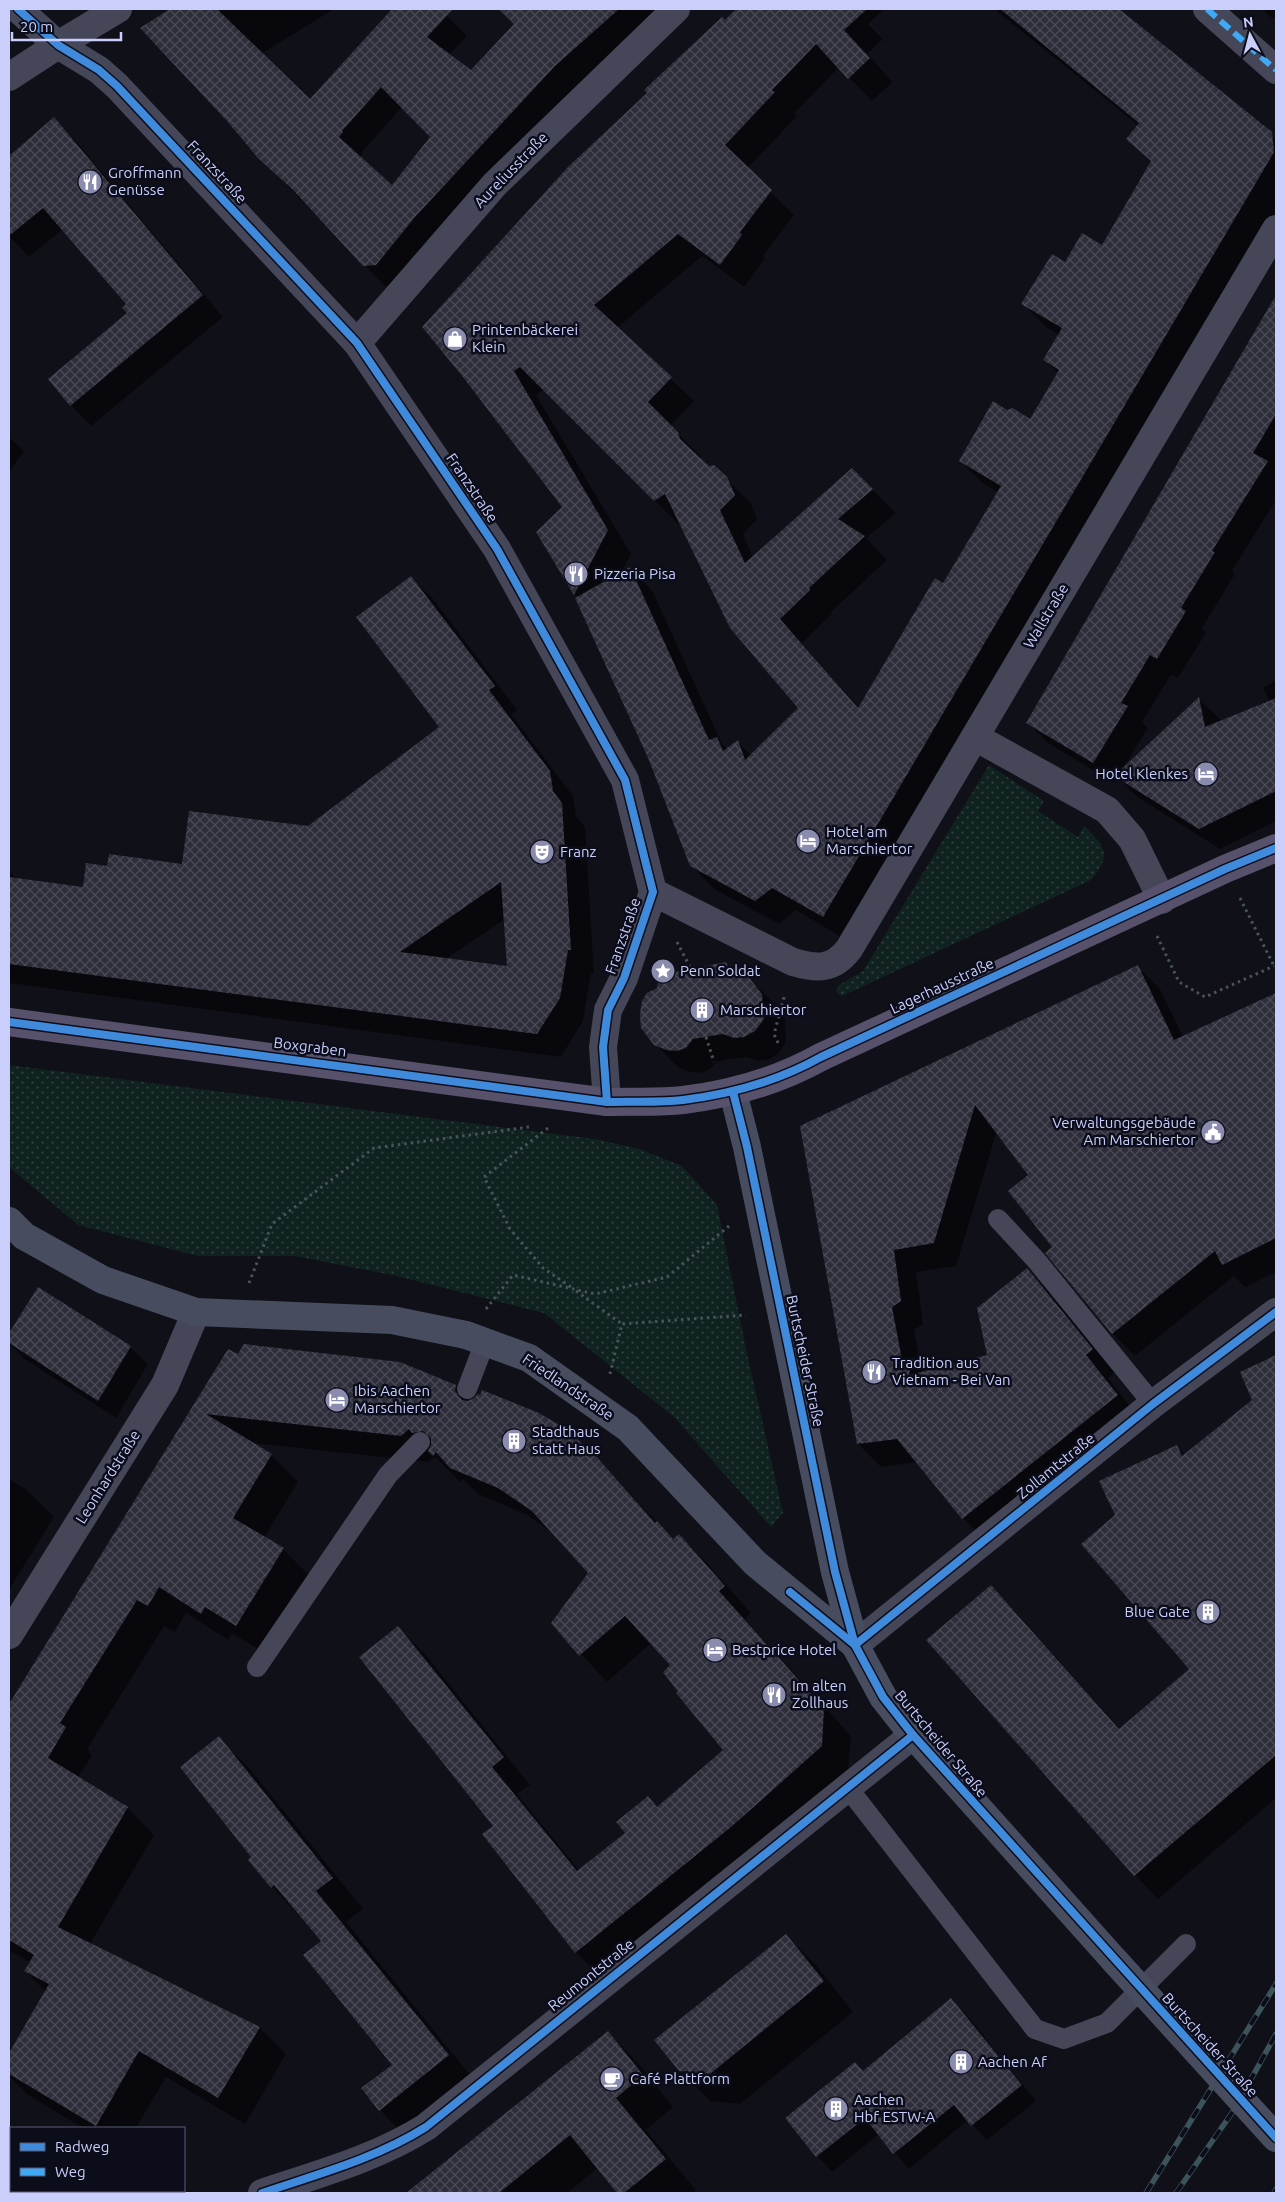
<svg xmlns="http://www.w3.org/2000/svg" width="1285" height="2202" font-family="Ubuntu,sans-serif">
  <defs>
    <pattern id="park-dots" width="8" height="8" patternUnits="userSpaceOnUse" patternTransform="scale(1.25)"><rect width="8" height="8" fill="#10221f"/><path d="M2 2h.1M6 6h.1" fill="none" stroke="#314140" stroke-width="1.8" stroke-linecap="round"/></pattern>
    <pattern id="building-cross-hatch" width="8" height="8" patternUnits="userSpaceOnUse" patternTransform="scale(1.25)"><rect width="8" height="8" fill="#2d2e3a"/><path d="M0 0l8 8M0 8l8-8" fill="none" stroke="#4a4b57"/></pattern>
  </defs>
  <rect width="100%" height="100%" fill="#101018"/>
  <g fill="url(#park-dots)">
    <path d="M989,765L1044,801L1038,811L1078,837L1084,826C1106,847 1112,855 1091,880L842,996L836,992L839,985L863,971Z"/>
    <polygon points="9,1065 595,1139 639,1149 682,1166 717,1205 747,1354 783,1513 771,1527 674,1417 544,1313 397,1276 295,1256 198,1256 78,1225 9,1167"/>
  </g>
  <g fill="#0007" fill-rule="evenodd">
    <path d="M172,9H334L261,54L310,101L393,9H440L467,36L449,55L471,72L516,24L501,9H662L610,57L575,87L436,237L396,285L385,286L259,157L228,120L142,29ZM402,107L431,137L392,187L359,158L363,154L362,152Z"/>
    <path d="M737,9H884L868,24L883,39L867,54L893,82L872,101L839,67L794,114L797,116L747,169L794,215L763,256L765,259L744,287L702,256L617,328L694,401L670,426L701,456L702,461L709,467L713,466L750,502L757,519L743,534L753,557L851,469L896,513L866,538L887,560L831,612L832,614L802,643L859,708L944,585L999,493L984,484L960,461L1007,411L1031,420L1059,374L1045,360L1059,335L1046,327L1023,304L1066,264L1103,247L1152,163L1128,139L1139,126L994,9H1116L1276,139V211L846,940L796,910L779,924L714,889L691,865L650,759L578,598L537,532L563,507L464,376L724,21ZM544,389L678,524L680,523L800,708L752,756L738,742L728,749L722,744L653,592L630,568L620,574L631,554L536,395Z"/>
    <polygon points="1261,9 1276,9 1276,18 1272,18"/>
    <polygon points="54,119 75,140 223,317 91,426 71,405 129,314 128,304 63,229 29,257 9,236 9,157"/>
    <polygon points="1276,297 1276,500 1232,571 1235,574 1202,628 1206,633 1178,678 1171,675 1142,722 1148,728 1123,768 1199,699 1220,719 1220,722 1270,702 1263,688 1276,680 1276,821 1220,849 1136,796 1117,777 1114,783 1048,743 1027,722"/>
    <polygon points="9,437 24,451 9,472"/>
    <path d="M411,577L434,600L517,710L511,714L573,796L576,816L585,827L594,973H591L583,1021L561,1057L9,983V871L17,879L84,889L108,867L183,865L308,828L441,727ZM505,919L508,968L446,959Z"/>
    <polygon points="725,963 738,976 746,976 770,999 785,1018 786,1042 778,1054 768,1060 758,1061 747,1057 730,1059 717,1062 709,1070 700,1073 690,1072 679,1068 655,1044"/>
    <polygon points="1137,966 1160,989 1183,1037 1276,994 1276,1272 1245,1287 1234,1276 1135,1356 1113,1334 1047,1253 1054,1247 1030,1175 997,1131 956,1266 916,1272 923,1324 914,1330 921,1368 925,1372 988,1356 1027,1269 1049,1292 1115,1372 1108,1378 1139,1418 986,1541 963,1518 917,1462 881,1467 858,1444 801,1126"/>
    <polygon points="39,1288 130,1347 148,1364 116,1418 23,1358 9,1343 9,1335"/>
    <polygon points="229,1350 238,1355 455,1386 470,1401 593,1455 674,1540 679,1535 706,1562 751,1613 745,1619 851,1736 848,1773 602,1979 576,1952 495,1826 398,1627 425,1654 530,1785 517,1794 580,1871 627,1833 648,1798 658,1808 725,1750 679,1692 672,1665 651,1643 607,1682 552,1623 589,1573 553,1533 527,1515 478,1494 463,1479 460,1482 435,1457 428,1462 251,1443 271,1455 298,1482 264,1538 283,1549 310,1576 263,1652 232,1633 228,1640 186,1613 175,1632 164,1626 87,1749 92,1755 78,1778 128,1808 154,1835 90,1944 260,2028 286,2054 245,2124 166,2077 136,2128 83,2128 28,2095 9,2076 9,2045 13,2048 46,1992 25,1971 31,1963 9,1950 9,1706"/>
    <polygon points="1276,1356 1276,1798 1158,1899 1135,1875 991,1587 1014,1610 1120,1729 1191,1669 1117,1515 1177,1447 1185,1455 1254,1400 1242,1373"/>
    <polygon points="9,1479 27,1490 54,1517 9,1590"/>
    <polygon points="219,1738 250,1769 363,1909 346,1922 479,2086 410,2141 380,2110 394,2065 323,1941 272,1887 252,1857"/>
    <polygon points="786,1935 816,1965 853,2012 740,2104 710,2101 680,2070"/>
    <polygon points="951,2000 967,2015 1036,2101 987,2140 968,2120 909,2169 879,2134 832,2172 817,2156 786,2118 864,2072"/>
    <polygon points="608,2032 638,2063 673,2107 646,2130 696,2190 692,2193 619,2193 598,2168 567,2193 427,2193 420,2184"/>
  </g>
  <g fill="url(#building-cross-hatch)" fill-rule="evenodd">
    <path d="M170,9H217L310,99L392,9H453L427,37L471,70L514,24L499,9H619L555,66L415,217L376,265L363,266L293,190L258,158L227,121L140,28ZM381,87L430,137L392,185L339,137L343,132L342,131Z"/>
    <polygon points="736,9 867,9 844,30 870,58 848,79 816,44 772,90 775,92 725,145 772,190 740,232 742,235 720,265 678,234 594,305 672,377 648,402 678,432 680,439 709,466 714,465 727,477 735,495 720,510 745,563 852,468 873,489 838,519 865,536 809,588 810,590 780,619 858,708 935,578 943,583 1001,486 959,461 993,401 1007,410 1013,408 1030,419 1059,370 1043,360 1062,328 1021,304 1052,254 1065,262 1082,233 1102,245 1151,161 1126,139 1139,123 1000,9 1119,9 1272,132 1274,152 823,917 772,888 755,901 690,866 649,760 575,598 630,567 709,740 717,737 723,751 738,740 745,760 798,708 730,628 665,494 654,501 520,367 514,371 608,530 574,595 536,532 562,507 463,377 422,327 568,167 647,93 644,90 722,17 725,20"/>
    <polygon points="54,117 203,295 70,406 48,379 127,313 122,308 126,304 43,208 9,236 9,156"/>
    <polygon points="1276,295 1276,414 1253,453 1268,461 1212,551 1215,552 1181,608 1186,611 1157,659 1150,655 1121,703 1128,706 1093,763 1026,723"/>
    <path d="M411,576L495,686L489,690L550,771L553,791L562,803L571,950H568L560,998L537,1034L9,964V877L83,887L86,863L107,866L109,854L182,864L189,811L308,826L439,727L356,617ZM501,882L507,966L400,952Z"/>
    <polygon points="1199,697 1205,727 1276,698 1276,791 1199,829 1114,776"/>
    <polygon points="726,962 733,975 747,975 762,994 764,1019 755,1031 744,1037 734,1038 723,1034 693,1039 686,1048 677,1051 666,1050 654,1045 641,1028 640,1014 642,1001 647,993 657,988 659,975"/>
    <polygon points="1138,965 1174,1040 1276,993 1276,1238 1222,1265 1215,1251 1112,1334 1045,1253 1052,1247 1008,1191 1028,1175 975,1105 934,1243 894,1250 901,1301 892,1307 902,1360 913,1358 909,1375 987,1355 977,1308 1027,1268 1093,1349 1086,1355 1118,1395 962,1519 897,1439 857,1444 800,1126"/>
    <polygon points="38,1287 131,1346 98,1401 9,1343 9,1333"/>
    <polygon points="244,1344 400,1362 456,1385 455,1391 462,1400 468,1401 474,1398 478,1394 480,1395 482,1390 539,1413 566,1429 594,1454 655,1523 657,1521 673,1539 679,1534 725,1586 719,1591 824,1708 822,1746 731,1827 575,1953 482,1834 493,1826 359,1657 398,1626 504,1757 492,1767 577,1871 625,1833 616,1822 648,1796 657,1807 723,1750 676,1693 678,1692 663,1672 670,1665 625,1616 579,1656 551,1623 588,1573 532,1511 498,1488 450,1468 436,1452 433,1456 428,1451 431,1445 431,1438 423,1431 412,1433 409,1429 401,1436 206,1414 272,1454 233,1518 284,1548 236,1626 205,1607 201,1614 159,1587 148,1606 137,1600 60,1723 66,1727 48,1758 128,1807 58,1927 260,2027 218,2098 139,2051 96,2126 9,2074 9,2053 49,1984 24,1971 34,1955 9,1940 9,1704 228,1349 238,1354"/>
    <polygon points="1276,1355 1276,1755 1134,1876 926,1640 991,1585 1119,1729 1189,1669 1081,1544 1115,1515 1099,1481 1177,1445 1182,1456 1252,1400 1240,1372"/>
    <polygon points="219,1736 333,1878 316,1891 449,2055 379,2111 361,2088 392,2065 303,1955 321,1941 274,1885 271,1888 248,1860 251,1857 180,1767"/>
    <polygon points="786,1934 824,1981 710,2074 679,2071 654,2040"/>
    <polygon points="951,1998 1022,2085 971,2126 954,2105 893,2154 865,2118 816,2157 785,2118 855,2062 863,2071"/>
    <polygon points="608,2031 643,2075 616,2098 666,2159 624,2193 617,2193 570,2135 499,2193 406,2193"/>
  </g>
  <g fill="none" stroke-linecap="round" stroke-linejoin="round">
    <g stroke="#46555b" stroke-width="3" stroke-dasharray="2.5 4" stroke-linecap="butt">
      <polyline points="1240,898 1274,966 1276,965"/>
      <polyline points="1157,936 1179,982 1205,997 1274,966"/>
      <polyline points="677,942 691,969"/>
      <polyline points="706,1037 714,1062"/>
      <polyline points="778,1043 774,1034 785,994"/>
      <polyline points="548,1128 484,1177 510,1229 543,1268 571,1287"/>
      <polyline points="249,1283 272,1224 374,1148 529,1127"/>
      <polyline points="576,1291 622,1324"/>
      <polyline points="486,1309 513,1275 595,1294 667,1277 729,1226"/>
      <polyline points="610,1374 622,1324 746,1315"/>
    </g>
    <g stroke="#454758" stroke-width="20">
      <polyline points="998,1219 1036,1260 1153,1404"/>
      <polyline points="467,1389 485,1342"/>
      <polyline points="257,1667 388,1475 420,1442"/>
      <polyline points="848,1788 1035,2029 1064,2039 1107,2023 1186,1944"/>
    </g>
    <g stroke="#454758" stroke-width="28">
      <polyline points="118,9 58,45 99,70 117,86 357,343 497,549 625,780 653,892 624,978 608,1010 603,1047 607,1102"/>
      <polyline points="1207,9 1276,70"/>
      <polyline points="357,343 495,184 676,9"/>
      <polyline points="975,737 1107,810 1132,839 1162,900"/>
      <path d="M653,892L793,962C817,969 833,970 849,949L1276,229"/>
      <polyline points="9,1635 165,1385 196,1312"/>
      <polyline points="855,1645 1153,1404 1276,1312"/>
      <path d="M262,2193C318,2174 375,2159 426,2127L913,1735"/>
    </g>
    <polyline stroke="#454758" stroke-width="28" points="9,77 58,45 18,9"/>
    <g stroke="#474c5f" stroke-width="28">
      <polyline points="733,1092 747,1147 835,1572 855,1645 883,1697 913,1735 1114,1960"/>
      <polyline points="9,1221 24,1236 103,1280 196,1312 392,1320 466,1335 529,1358 628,1428 755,1563 855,1645"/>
    </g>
    <path stroke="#57516b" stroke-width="28" d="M9,1022L607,1102C632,1101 658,1103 683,1100C732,1094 778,1081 821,1057L1225,869L1276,848"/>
    <defs>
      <g id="rail">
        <polyline points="1146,2193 1276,1984"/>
        <polyline points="1176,2193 1234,2110 1276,2034"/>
        <polyline points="1274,2193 1276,2189"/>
      </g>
    </defs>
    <use href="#rail" stroke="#3d535b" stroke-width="5.5"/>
    <use href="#rail" stroke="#0c0d1b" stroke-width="4" stroke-dasharray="11" stroke-linecap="butt"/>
    <polyline stroke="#474c5f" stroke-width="28" points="1114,1960 1276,2138"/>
    <polyline stroke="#3fa9f5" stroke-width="6" stroke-dasharray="12 6" stroke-linecap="butt" points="1207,9 1276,70"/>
    <defs>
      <g id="cycleway">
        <polyline points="18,9 58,45 99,70 117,86 357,343 497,549 625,780 653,892 624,978 608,1010 603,1047 607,1102"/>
        <path d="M9,1022L607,1102C632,1101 658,1103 683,1100C732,1094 778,1081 821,1057L1225,869L1276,848"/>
        <polyline points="733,1092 747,1147 835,1572 855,1645 883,1697 913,1735 1276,2138"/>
        <polyline points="790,1592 855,1645"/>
        <polyline points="855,1645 1153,1404 1276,1312"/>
        <path d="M262,2193C318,2174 375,2159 426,2127L913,1735"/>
      </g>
    </defs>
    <use href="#cycleway" stroke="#0c0d1b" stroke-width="11"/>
    <use href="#cycleway" stroke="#408adc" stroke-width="8"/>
  </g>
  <defs>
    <symbol id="restaurant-disc" viewBox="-11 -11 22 22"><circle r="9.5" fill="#898cac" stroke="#0c0d1b"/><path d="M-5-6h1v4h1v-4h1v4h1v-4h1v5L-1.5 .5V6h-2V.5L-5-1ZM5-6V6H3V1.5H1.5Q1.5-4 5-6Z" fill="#fff"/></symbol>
    <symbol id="shop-disc" viewBox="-11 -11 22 22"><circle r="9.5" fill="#898cac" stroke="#0c0d1b"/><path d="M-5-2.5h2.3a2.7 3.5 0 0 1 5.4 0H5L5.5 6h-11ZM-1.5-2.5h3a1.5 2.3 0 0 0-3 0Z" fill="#fff"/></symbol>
    <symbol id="hotel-disc" viewBox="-11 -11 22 22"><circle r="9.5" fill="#898cac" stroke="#0c0d1b"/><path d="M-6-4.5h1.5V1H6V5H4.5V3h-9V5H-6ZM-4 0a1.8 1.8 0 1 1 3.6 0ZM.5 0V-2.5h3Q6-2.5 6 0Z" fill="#fff"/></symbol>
    <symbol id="theatre-disc" viewBox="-11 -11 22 22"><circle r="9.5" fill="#898cac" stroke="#0c0d1b"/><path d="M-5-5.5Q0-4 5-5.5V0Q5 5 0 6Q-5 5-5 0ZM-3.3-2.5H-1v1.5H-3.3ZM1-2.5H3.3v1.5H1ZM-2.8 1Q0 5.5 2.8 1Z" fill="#fff"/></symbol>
    <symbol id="sight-disc" viewBox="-11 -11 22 22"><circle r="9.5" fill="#898cac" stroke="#0c0d1b"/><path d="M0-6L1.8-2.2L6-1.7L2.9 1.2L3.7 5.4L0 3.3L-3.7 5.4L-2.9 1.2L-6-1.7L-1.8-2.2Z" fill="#fff"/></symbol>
    <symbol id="building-disc" viewBox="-11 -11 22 22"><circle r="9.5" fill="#898cac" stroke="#0c0d1b"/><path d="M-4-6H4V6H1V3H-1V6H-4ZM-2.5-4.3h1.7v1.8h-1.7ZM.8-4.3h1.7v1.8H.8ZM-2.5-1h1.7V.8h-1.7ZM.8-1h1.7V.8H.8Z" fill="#fff"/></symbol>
    <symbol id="civic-disc" viewBox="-11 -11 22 22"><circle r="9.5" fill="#898cac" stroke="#0c0d1b"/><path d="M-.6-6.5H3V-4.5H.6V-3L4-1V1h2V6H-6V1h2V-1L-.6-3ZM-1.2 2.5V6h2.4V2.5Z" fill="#fff"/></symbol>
    <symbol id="cafe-disc" viewBox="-11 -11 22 22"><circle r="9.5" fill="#898cac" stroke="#0c0d1b"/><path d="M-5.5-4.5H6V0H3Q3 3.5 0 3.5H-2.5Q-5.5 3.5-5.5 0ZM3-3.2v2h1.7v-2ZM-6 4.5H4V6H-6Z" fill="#fff"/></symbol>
  </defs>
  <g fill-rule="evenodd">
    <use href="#restaurant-disc" x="76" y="168" width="28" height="28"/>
    <use href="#shop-disc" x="441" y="325" width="28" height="28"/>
    <use href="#restaurant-disc" x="562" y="560" width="28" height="28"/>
    <use href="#hotel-disc" x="1192" y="760" width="28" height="28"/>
    <use href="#hotel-disc" x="794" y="827" width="28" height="28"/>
    <use href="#theatre-disc" x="528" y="838" width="28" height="28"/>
    <use href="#sight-disc" x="649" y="957" width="28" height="28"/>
    <use href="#building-disc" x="688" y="996" width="28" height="28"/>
    <use href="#civic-disc" x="1199" y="1118" width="28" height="28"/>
    <use href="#restaurant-disc" x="860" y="1358" width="28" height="28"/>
    <use href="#hotel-disc" x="323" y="1386" width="28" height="28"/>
    <use href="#building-disc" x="500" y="1427" width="28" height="28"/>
    <use href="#building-disc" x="1194" y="1598" width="28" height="28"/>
    <use href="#hotel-disc" x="701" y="1636" width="28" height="28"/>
    <use href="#restaurant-disc" x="760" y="1681" width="28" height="28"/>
    <use href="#building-disc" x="947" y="2048" width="28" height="28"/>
    <use href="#cafe-disc" x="598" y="2065" width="28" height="28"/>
    <use href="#building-disc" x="822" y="2095" width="28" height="28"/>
  </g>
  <g text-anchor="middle" stroke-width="5" stroke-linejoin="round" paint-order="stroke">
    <g font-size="15" fill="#cacefb" stroke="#0c0d1b">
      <text transform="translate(511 170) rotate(-46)" y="5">Aureliusstraße</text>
      <text transform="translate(217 172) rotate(47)" y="5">Franzstraße</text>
      <text transform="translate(472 488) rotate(56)" y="5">Franzstraße</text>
      <text transform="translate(1046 616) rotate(-59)" y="5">Wallstraße</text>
      <text transform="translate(623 936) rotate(-71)" y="5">Franzstraße</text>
      <text transform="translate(942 986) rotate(-25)" y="5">Lagerhausstraße</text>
      <text transform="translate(310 1047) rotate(7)" y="5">Boxgraben</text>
      <text transform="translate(805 1361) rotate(78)" y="5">Burtscheider Straße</text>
      <text transform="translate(568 1387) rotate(34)" y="5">Friedlandstraße</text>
      <text transform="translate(1056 1466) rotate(-39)" y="5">Zollamtstraße</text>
      <text transform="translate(108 1477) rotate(-58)" y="5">Leonhardstraße</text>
      <text transform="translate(941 1744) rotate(50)" y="5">Burtscheider Straße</text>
      <text transform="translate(591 1975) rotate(-39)" y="5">Reumontstraße</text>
      <text transform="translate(1210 2045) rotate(48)" y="5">Burtscheider Straße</text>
    </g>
    <g font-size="15" fill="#cacefb" stroke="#0c0d1b" text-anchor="start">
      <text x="108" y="178">Groffmann<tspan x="108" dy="17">Genüsse</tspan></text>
      <text x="472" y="335">Printenbäckerei<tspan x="472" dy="17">Klein</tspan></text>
      <text x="594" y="579">Pizzeria Pisa</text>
      <text x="1188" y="779" text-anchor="end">Hotel Klenkes</text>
      <text x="826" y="837">Hotel am<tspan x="826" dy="17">Marschiertor</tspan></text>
      <text x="560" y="857">Franz</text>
      <text x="680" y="976">Penn Soldat</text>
      <text x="720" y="1015">Marschiertor</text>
      <text x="1196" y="1128" text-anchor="end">Verwaltungsgebäude<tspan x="1196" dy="17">Am Marschiertor</tspan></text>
      <text x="892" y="1368">Tradition aus<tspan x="892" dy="17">Vietnam - Bei Van</tspan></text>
      <text x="354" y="1396">Ibis Aachen<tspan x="354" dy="17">Marschiertor</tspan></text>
      <text x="532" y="1437">Stadthaus<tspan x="532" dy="17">statt Haus</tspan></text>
      <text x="1190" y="1617" text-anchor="end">Blue Gate</text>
      <text x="732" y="1655">Bestprice Hotel</text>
      <text x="792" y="1691">Im alten<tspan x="792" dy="17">Zollhaus</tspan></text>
      <text x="978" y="2067">Aachen Af</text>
      <text x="630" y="2084">Café Plattform</text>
      <text x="854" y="2105">Aachen<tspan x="854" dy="17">Hbf ESTW-A</tspan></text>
    </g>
  </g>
  <rect width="1285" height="2202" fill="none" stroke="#cacefb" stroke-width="20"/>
  <rect x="10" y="2127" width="175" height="65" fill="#0c0d1b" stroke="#585a75"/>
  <rect x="20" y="2143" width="25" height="8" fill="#408adc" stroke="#585a75"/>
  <text x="55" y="2152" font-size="15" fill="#cacefb">Radweg</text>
  <rect x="20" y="2168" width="25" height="8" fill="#3fa9f5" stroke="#585a75"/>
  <text x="55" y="2177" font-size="15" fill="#cacefb">Weg</text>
  <g transform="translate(1250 35) rotate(353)" stroke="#0c0d1b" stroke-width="4" paint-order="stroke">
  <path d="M0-4L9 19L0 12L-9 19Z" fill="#cacefb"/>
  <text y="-8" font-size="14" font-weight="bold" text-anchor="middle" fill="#cacefb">N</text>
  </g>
  <path d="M12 32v8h109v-8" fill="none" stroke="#cacefb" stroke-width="2.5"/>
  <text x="20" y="32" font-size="15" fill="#cacefb" stroke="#0c0d1b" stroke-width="4" paint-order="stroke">20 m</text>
</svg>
